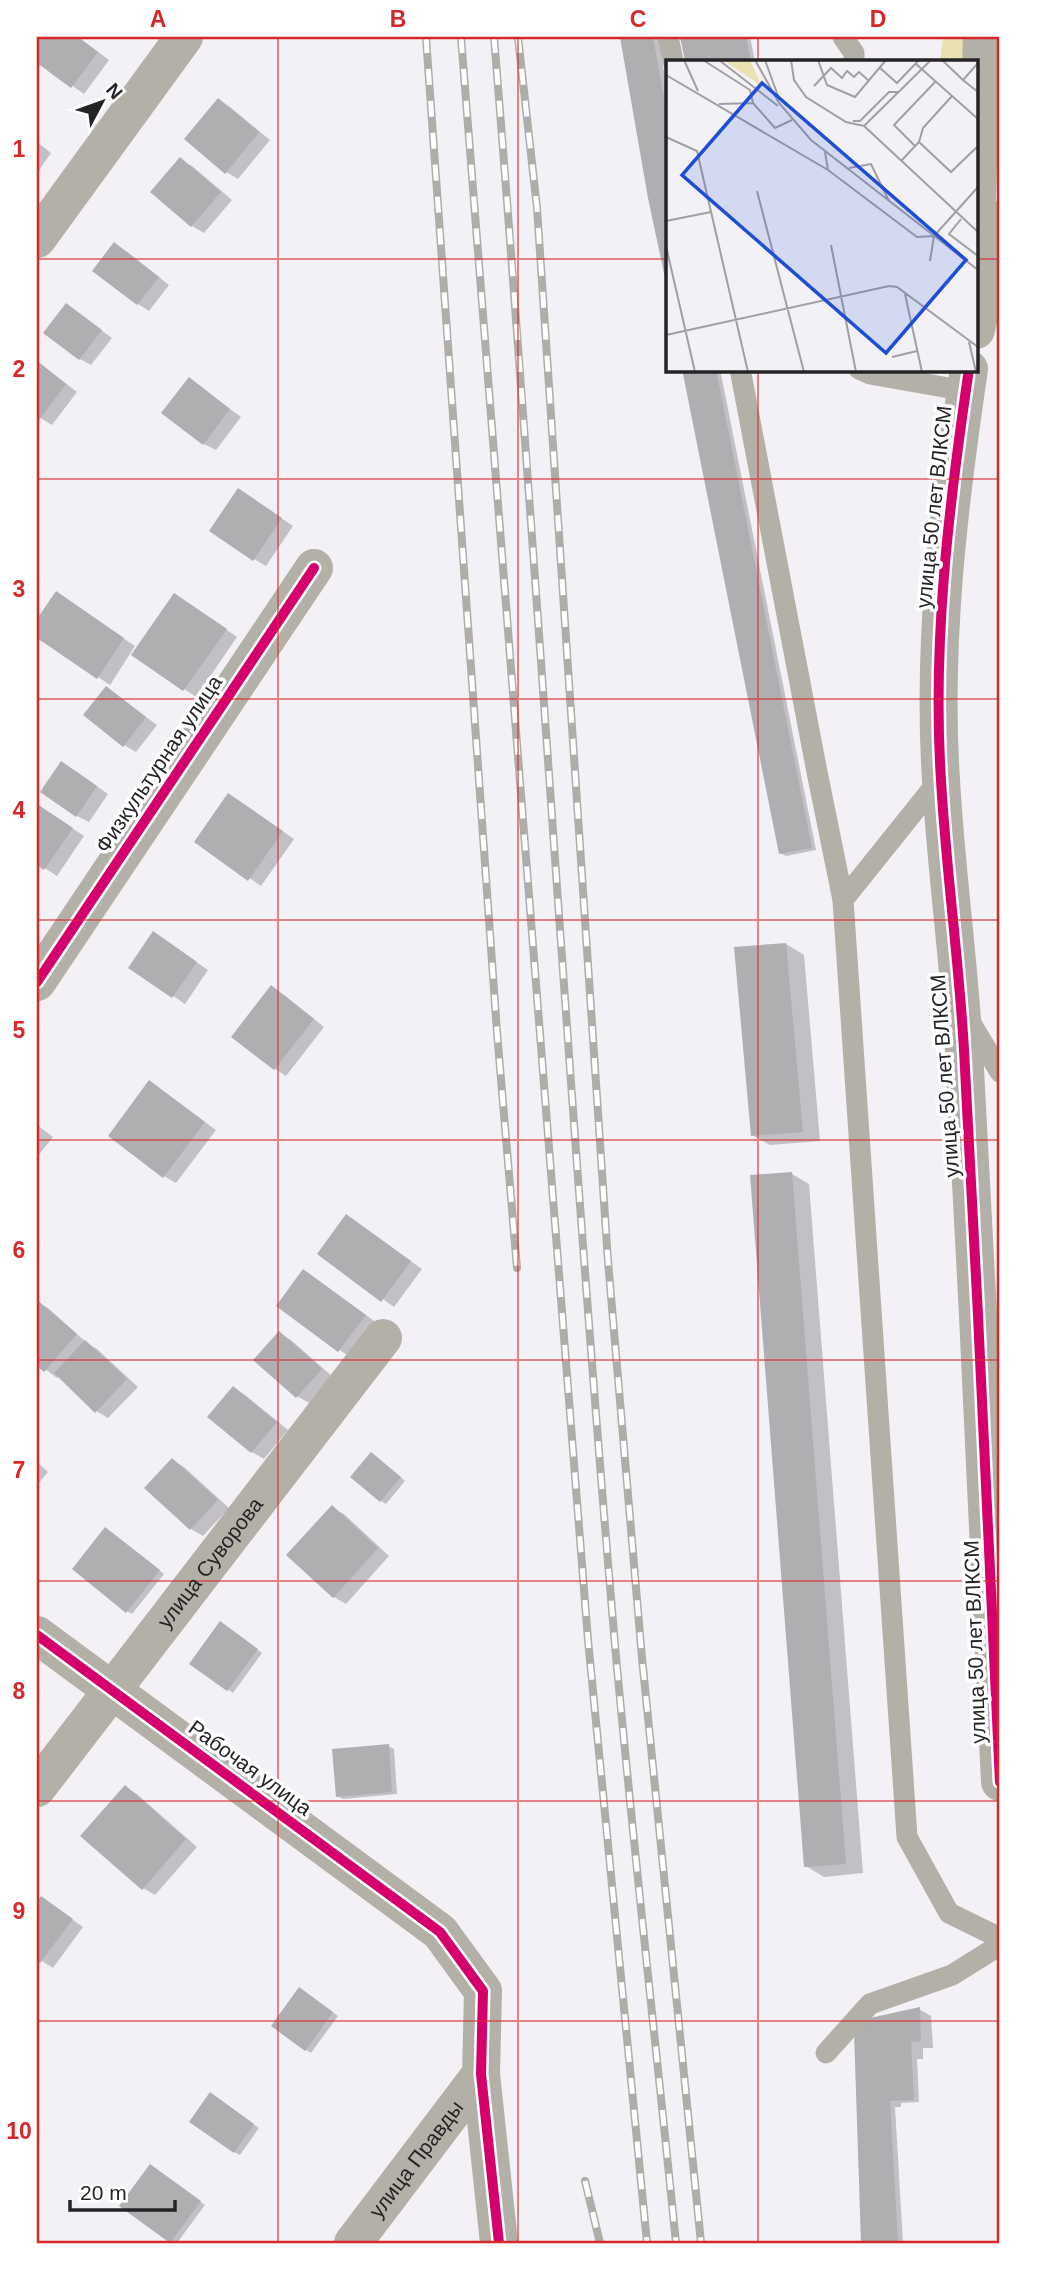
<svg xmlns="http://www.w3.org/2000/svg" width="1037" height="2280" font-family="Arial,sans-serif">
  <rect width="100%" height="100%" fill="#f3f1f5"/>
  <polygon fill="#eae1b2" points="943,37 966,37 962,61 940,61"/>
  <g fill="#0003">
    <polygon points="37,37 78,37 109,60 84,94 37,61"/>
    <polygon points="621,37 658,37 668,94 668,289"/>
    <polygon points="682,37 750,37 755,61 687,61"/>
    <polygon points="218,100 230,107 270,140 238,179 226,172"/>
    <polygon points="37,142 51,153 37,173"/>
    <polygon points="180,160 192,166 232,200 204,233 192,226 153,192"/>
    <polygon points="126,251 169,285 149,311 138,304"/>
    <polygon points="67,305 112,338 91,365 80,359"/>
    <polygon points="37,361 77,392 52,425 37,416"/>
    <polygon points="684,369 720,369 816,850 786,856 780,853"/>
    <polygon points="189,379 241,417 216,450 204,444"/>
    <polygon points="250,497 293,526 266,566 254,559"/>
    <polygon points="56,593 135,646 110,685 37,636 37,622"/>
    <polygon points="187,602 237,637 196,697 134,655"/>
    <polygon points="107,688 157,725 136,752 124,745"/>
    <polygon points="74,770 108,794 89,822 77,816"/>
    <polygon points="240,802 294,839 261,886 196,841"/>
    <polygon points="37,805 84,836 57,876 37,863"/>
    <polygon points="165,940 208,970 185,1004 130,967"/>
    <polygon points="786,944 804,955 820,1141 770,1145 752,1135"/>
    <polygon points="272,988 284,995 324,1027 286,1076 275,1069"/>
    <polygon points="150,1082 216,1130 176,1183 164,1176"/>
    <polygon points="37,1125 53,1137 37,1157"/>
    <polygon points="792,1174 809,1184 863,1873 824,1877 806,1866"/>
    <polygon points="347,1216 422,1269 394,1307 319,1254"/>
    <polygon points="304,1271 377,1323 351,1358 278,1306"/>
    <polygon points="37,1302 48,1308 87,1343 97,1349 138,1387 108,1418 96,1411 59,1376 57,1378 37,1363"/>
    <polygon points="279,1333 291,1340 333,1377 309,1403 297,1396"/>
    <polygon points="234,1388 245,1395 288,1430 264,1459 252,1452"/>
    <polygon points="372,1454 405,1481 386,1504 381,1501"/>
    <polygon points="172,1460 184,1467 229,1508 203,1536 191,1529"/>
    <polygon points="37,1462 48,1472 37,1485"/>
    <polygon points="332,1508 344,1514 389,1556 346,1604 334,1597 288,1555"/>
    <polygon points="111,1532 164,1574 132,1614 127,1611"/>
    <polygon points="225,1626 262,1653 233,1693 191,1663"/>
    <polygon points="388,1746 394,1749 397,1794 343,1799 338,1796"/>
    <polygon points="125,1787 137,1794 197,1847 155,1895 143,1888"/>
    <polygon points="42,1898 83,1927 53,1968 37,1958 37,1905"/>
    <polygon points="305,1992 338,2016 311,2053 306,2050"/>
    <polygon points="919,2009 931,2016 933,2048 923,2048 923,2059 917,2059 919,2102 901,2103 901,2107 895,2107 903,2243 862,2243 856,2055"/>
    <polygon points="216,2098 259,2128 240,2155 234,2152"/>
    <polygon points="156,2169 205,2205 177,2243 171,2242"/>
  </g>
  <g fill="#afaeb0">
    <polygon points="37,37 78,37 98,52 71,88 37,63"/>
    <polygon points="620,37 653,37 668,119 668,292 648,198"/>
    <polygon points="680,37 746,37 751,61 685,61"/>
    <polygon points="218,98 259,132 225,174 184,139"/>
    <polygon points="180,157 221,192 191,227 150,192"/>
    <polygon points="114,242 159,277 137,305 92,271"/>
    <polygon points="66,303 102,330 79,360 43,333"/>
    <polygon points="37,361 66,384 39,420 37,418"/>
    <polygon points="682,369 716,369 812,848 779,854"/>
    <polygon points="189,377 230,409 203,445 161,413"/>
    <polygon points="238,488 282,518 253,561 209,531"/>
    <polygon points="56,591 124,638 97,679 37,638 37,619"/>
    <polygon points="174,593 227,629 183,691 131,655"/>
    <polygon points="106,686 146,717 123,747 83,715"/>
    <polygon points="61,761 97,786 76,817 40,792"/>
    <polygon points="228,793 283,831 248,881 194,842"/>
    <polygon points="37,804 73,828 44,870 37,865"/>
    <polygon points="153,931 197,962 172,998 128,968"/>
    <polygon points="786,943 803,1132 751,1136 734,947"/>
    <polygon points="271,985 314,1019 274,1070 231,1037"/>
    <polygon points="149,1080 205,1122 163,1178 108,1136"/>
    <polygon points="792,1172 846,1864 804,1867 750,1175"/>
    <polygon points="346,1214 411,1261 381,1302 317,1254"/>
    <polygon points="303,1269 366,1315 338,1352 276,1306"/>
    <polygon points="37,1300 77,1334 44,1372 37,1366"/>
    <polygon points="279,1331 322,1369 296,1398 253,1360"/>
    <polygon points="85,1340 127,1379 95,1413 54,1373"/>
    <polygon points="233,1386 277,1422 251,1453 207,1417"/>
    <polygon points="371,1452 401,1477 380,1502 350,1477"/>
    <polygon points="172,1458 218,1500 190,1530 144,1488"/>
    <polygon points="332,1505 378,1548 333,1598 286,1555"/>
    <polygon points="105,1527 160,1570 126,1613 72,1569"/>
    <polygon points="220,1621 258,1649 227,1691 189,1664"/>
    <polygon points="389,1744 392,1792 336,1797 332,1749"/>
    <polygon points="125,1785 186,1839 142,1890 80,1836"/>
    <polygon points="41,1896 73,1919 40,1963 37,1961 37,1902"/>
    <polygon points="299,1987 333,2012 305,2051 271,2026"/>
    <polygon points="920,2007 921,2041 911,2042 914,2100 890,2101 898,2243 861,2243 854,2032 870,2018"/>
    <polygon points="210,2092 254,2124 234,2153 189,2122"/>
    <polygon points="150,2164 201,2201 170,2243 119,2206"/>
  </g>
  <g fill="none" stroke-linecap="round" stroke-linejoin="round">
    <g stroke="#b3b0a8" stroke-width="21">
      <polyline points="668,37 673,61"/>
      <polyline points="843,37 854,53 854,61"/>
      <polyline points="740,369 817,772 843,900"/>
      <polyline points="859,369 870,374 966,391"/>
      <polyline points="940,779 843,900 907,1837 949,1913 1000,1938"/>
      <polyline points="969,1020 1000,1072"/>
      <polyline points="826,2053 870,2004 952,1975 1000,1945"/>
    </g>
    <g stroke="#b3b0a8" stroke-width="38">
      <polyline points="37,239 184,37"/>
      <polyline points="37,982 314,568"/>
      <polyline points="37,1635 440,1932 483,1991 481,2074 499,2243"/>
      <path id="s1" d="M37,1788L383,1338"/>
      <path id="s2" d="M353,2243L481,2074"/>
    </g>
    <g stroke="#b3b0a8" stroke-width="38">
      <polyline points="976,229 982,37"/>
      <polyline points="976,330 1000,220"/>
      <path d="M969,369C949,504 932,643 941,780C946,870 959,960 964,1050C977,1294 990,1537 1000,1782"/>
    </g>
    <defs>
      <g id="rail">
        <polyline points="426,37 497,1032 517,1268"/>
        <polyline points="461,37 588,1640 647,2243"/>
        <path d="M494,37C538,573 569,1110 615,1645C633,1845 656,2044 676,2243"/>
        <polyline points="518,37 537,208 608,1261 642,1658 701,2243"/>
        <polyline points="585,2181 600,2243"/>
      </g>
    </defs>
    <use href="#rail" stroke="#afada9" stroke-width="8"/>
    <use href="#rail" stroke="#fff" stroke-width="5" stroke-dasharray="16" stroke-linecap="butt"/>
    <defs>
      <g id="cycleway">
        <path d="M969,369C949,504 932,643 941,780C946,870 959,960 964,1050C977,1294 990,1537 1000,1782"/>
        <polyline points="37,982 314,568"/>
        <polyline points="37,1635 440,1932 483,1991 481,2074 499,2243"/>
      </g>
    </defs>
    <use href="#cycleway" stroke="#fff" stroke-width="15"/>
    <use href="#cycleway" stroke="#d6006c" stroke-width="10"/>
  </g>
  <path fill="none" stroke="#d62828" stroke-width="2" stroke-opacity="0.55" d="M278,37V2243M518,37V2243M758,37V61M37,259H668M976,259H1000M758,369V2243M37,479H1000M37,699H1000M37,920H1000M37,1140H1000M37,1360H1000M37,1581H1000M37,1801H1000M37,2021H1000"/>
  <g text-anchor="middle" stroke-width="7" stroke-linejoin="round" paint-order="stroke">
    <g font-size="21" fill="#252326" stroke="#fff">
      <text transform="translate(934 507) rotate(-84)" y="7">улица 50 лет ВЛКСМ</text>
      <text transform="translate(159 764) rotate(-56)" y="7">Физкультурная улица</text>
      <text transform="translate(945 1076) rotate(-94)" y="7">улица 50 лет ВЛКСМ</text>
      <text dy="7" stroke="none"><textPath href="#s1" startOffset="284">улица Суворова</textPath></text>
      <text transform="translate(975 1642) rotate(-92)" y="7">улица 50 лет ВЛКСМ</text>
      <text transform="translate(250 1768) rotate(36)" y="7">Рабочая улица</text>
      <text dy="7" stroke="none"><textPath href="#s2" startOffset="105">улица Правды</textPath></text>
    </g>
  </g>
  <g transform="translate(666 60)">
    <rect width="312" height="312" fill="#f3f1f5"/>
    <path d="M57,0H84L97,29L87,20Z" fill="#eae1b2"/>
    <path fill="none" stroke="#a19fa2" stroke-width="2" d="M18,0L32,31M37,0L84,30L87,43M53,0L112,46M89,0L113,43L145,80L312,210M99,0L112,36M125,0L128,20L140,37L180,62L198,66L312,172M152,0L161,25L189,37L220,0M276,0L297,20M312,3L297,20L312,32M250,4L312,59M213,7L231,23L253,0M0,15L162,110M148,26L165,8L176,18L181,11L188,17L193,12L202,20M53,44L87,43L109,68L126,60M187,61H194L223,32H232M198,66L265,0M0,77L31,91L82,312M253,82L285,112L312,86M249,86L228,65L270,21M159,92L162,110L251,177L268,176M236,100L253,82L257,68L286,36M183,108L205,104L223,141M91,131L138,312M295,159L283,174L312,196M0,161L45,152M165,185L190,312M0,186L29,312M264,201L268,176L312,127M239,234L256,312M0,275L223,226L231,227L312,287M303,282L310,312M226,297L251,291"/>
    <path fill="#1d4ed8" fill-opacity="0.15" stroke="#1d4ed8" stroke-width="3.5" d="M96,23L300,200L220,293L16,115Z"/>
    <rect width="312" height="312" fill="none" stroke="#252326" stroke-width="3.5"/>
  </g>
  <rect width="1037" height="2280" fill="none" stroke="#ffffff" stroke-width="77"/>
  <g transform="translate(102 102) rotate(49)" stroke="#ffffff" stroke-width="5" paint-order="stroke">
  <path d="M0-5L12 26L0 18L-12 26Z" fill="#252326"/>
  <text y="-10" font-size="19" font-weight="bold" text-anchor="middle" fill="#252326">N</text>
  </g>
  <path d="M70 2200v10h105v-10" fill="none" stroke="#252326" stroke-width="3.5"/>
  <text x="80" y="2200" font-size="21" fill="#252326" stroke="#ffffff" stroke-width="5" paint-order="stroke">20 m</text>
  <rect x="38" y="38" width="960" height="2204" fill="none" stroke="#d62828" stroke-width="2.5"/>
  <g font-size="23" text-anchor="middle" font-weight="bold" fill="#d62828">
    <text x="158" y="27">A</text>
    <text x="398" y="27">B</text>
    <text x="638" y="27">C</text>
    <text x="878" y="27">D</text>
    <text x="19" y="157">1</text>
    <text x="19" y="377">2</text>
    <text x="19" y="597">3</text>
    <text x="19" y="818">4</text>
    <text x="19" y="1038">5</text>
    <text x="19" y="1258">6</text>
    <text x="19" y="1478">7</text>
    <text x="19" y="1699">8</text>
    <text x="19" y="1919">9</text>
    <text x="19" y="2139">10</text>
  </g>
</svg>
